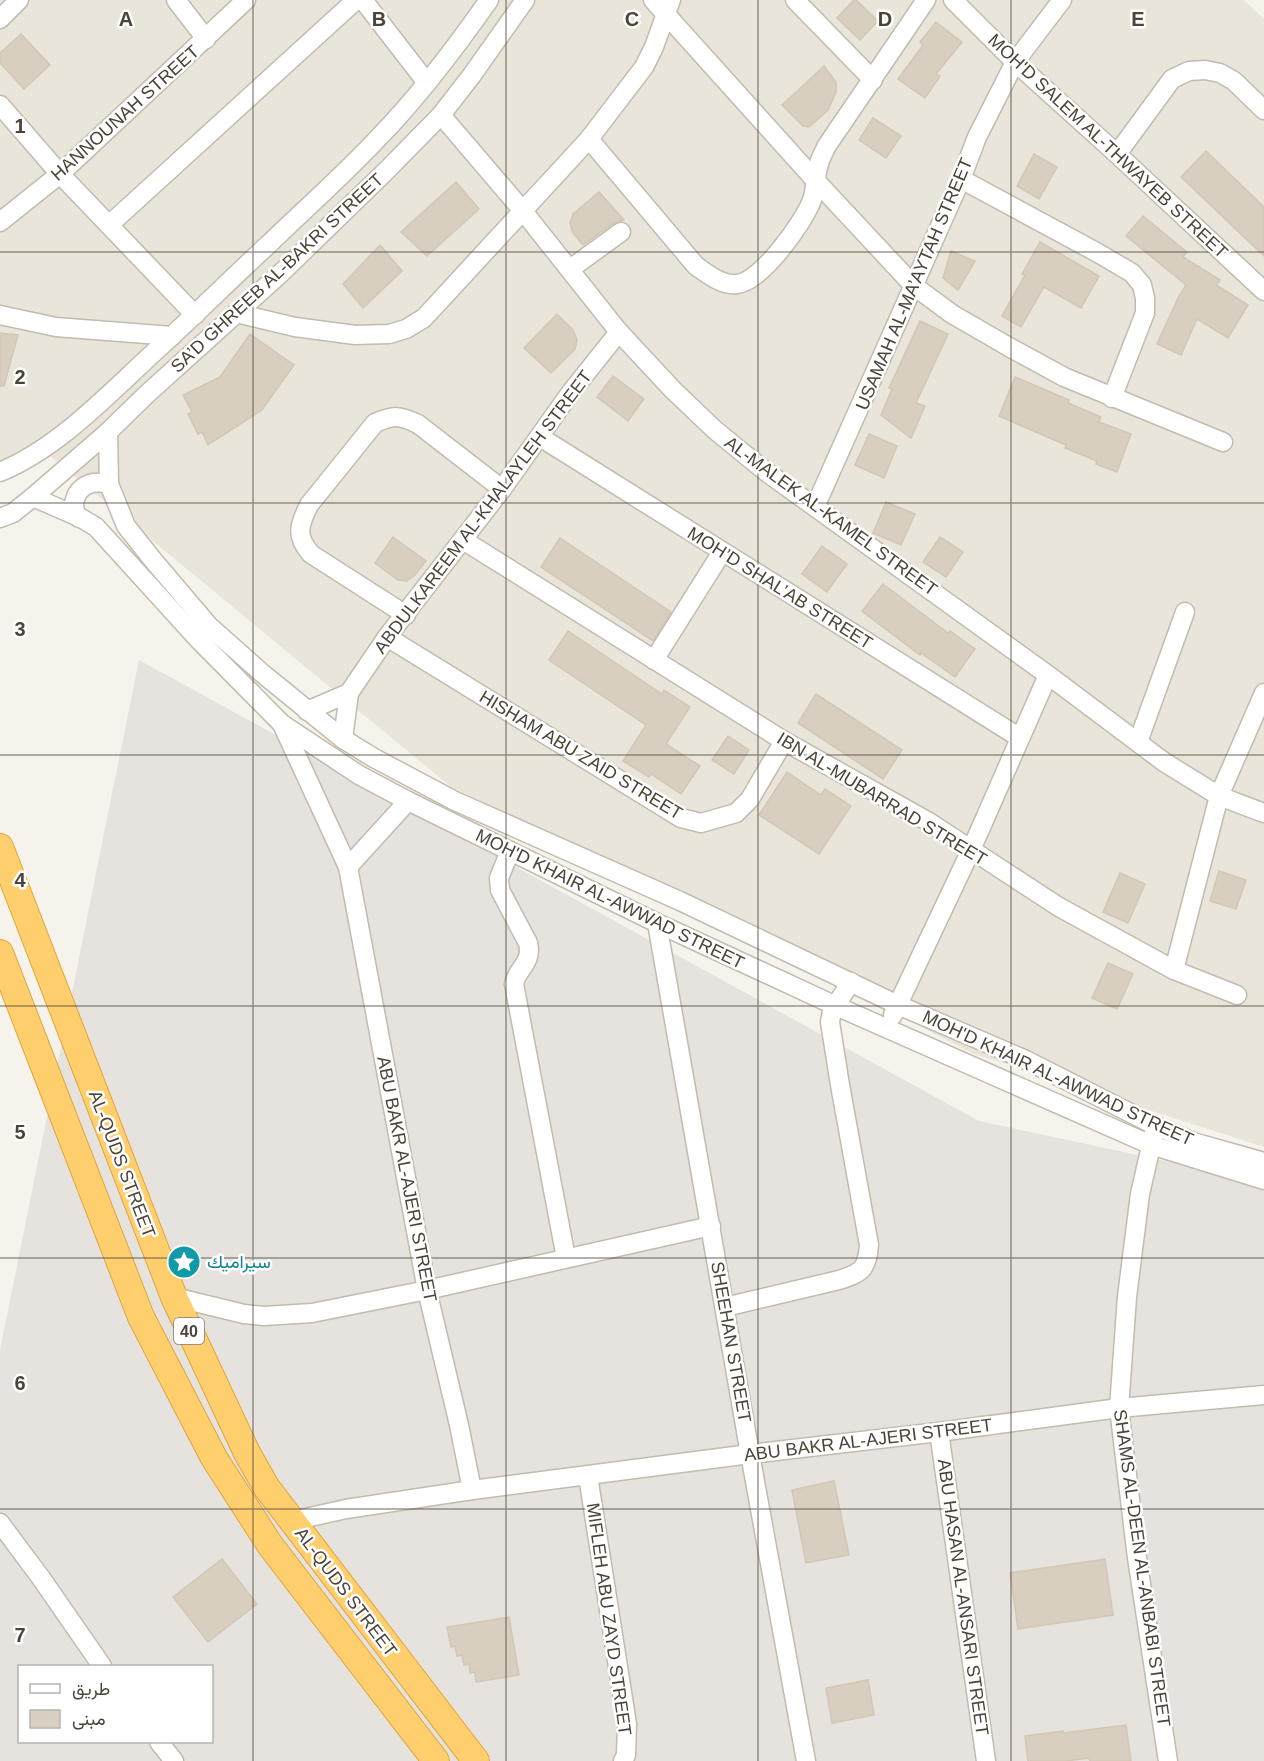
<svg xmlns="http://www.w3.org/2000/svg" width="1264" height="1761" font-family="Arial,Vazirmatn,sans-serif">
  <rect width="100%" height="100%" fill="#f6f3ec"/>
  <polygon fill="#eae5da" points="0,0 1244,0 1264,19 1264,1147 974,1054 450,786 51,457 0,462"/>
  <path fill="#e6e2dd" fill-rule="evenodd" d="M139,660L979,1121L1264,1182V1761H0V1350ZM20,1666H212V1742H20Z"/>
  <g fill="#d8cfc1" stroke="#d3c7b4" stroke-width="1.5">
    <polygon points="854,0 856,0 878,21 860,40 837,18"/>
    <polygon points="936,22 962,42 936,74 940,76 925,98 898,79 923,45 920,42"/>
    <polygon points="21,34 50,65 24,89 0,63 0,53"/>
    <polygon points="824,66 836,82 836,92 828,110 809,127 803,126 782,105"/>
    <polygon points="873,118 901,136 886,158 859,140"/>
    <polygon points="1206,151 1264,207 1264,256 1181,177"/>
    <polygon points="1034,154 1057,167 1039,199 1017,186"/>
    <polygon points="456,182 479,209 427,256 401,232"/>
    <polygon points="599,192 624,220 614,223 583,245 573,233 570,223 573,214"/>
    <polygon points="1143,216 1187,252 1183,257 1220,280 1216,285 1248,305 1228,338 1197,319 1181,355 1157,344 1179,296 1186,285 1126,236"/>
    <polygon points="1040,242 1099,276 1081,308 1044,287 1021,327 1002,316 1025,275 1022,274"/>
    <polygon points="380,245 402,271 363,308 343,284"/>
    <polygon points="951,251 975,261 958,290 943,278"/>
    <polygon points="557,314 573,330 577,340 575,349 551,373 524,348"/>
    <polygon points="920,321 948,334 916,403 925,406 911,438 881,415 892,389 889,388"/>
    <polygon points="0,333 18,335 4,386 0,386"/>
    <polygon points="250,334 294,365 262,410 208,445 202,432 198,434 188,414 192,412 183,395 220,377"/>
    <polygon points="613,376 644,399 628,421 597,397"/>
    <polygon points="1015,377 1069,400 1068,403 1101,417 1099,422 1131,434 1117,472 1096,464 1097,461 1065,448 1066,445 999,416"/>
    <polygon points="869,434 897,446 884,478 855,465"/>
    <polygon points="886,502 915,514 901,545 873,533"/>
    <polygon points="393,537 426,561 414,576 407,581 398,580 375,563"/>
    <polygon points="940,537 963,552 946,577 923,562"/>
    <polygon points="560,538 671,612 653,641 541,567"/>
    <polygon points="822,546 847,564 827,592 802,574"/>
    <polygon points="883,584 948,633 950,631 975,649 955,677 921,653 920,655 862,611"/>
    <polygon points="568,631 662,694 664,690 690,707 666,744 700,766 681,794 651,774 649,777 623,761 646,725 549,660"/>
    <polygon points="816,694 902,750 883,779 798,723"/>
    <polygon points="728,736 749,750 734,774 712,760"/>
    <polygon points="787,772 821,795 825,789 851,806 819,854 759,815"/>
    <polygon points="1219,871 1246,880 1236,909 1210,901"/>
    <polygon points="1120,873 1145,884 1128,923 1103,912"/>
    <polygon points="1108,963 1133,974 1117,1009 1092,998"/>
    <polygon points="834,1481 849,1555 806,1563 792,1490"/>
    <polygon points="222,1559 257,1604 208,1642 173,1597"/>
    <polygon points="1105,1559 1113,1615 1018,1629 1010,1573"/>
    <polygon points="509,1617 519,1675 476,1682 475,1672 470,1673 469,1664 464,1665 462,1655 457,1656 455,1646 451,1647 447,1627"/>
    <polygon points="868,1680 874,1715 832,1723 826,1688"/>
    <polygon points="1126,1725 1131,1761 1090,1761 1089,1758 1066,1761 1028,1761 1025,1736 1063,1731 1063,1733"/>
  </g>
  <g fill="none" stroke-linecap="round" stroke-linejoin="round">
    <defs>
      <g id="minor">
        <polyline points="176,0 206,39"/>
        <polyline points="363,0 427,83"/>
        <polyline points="653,0 816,181 914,286 952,314 1009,347 1064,377 1223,442"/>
        <polyline points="795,0 873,80"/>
        <polyline points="953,0 1015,62 1117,154 1264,291"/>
        <polyline points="0,19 19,0"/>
        <polyline points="0,105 60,174 195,315"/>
        <polyline points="441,115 523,211 619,332 673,390 715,430 765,471 1048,675 1164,762 1219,796 1264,813"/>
        <path d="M589,139L696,266C708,274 722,286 737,284C761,282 804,222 812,200C816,189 815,176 819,164C820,158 824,153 826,147L926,0"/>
        <polyline points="1117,154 1172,79 1189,71 1205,70 1220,73 1234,81 1264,110"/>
        <polyline points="961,179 1098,253 1132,273 1142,285 1145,298 1145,313 1112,398"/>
        <polyline points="0,222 60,174 246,0"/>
        <polyline points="109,225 356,0"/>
        <polyline points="570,269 621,232"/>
        <polyline points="236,313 295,327 355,335 389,334 406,329 424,318 589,139 644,67 654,47 671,0"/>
        <polyline points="0,315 56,327 172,336"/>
        <polyline points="108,432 109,484 126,526 153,560 209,626 263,674 343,739 374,758 455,801 680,901 898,1005 1026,1060 1156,1126 1193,1142 1264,1162"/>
        <polyline points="540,437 1020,738"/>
        <path d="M0,472C61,447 112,390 161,346C198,312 233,277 270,243C307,207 346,173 381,135C421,94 456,47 489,0"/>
        <polyline points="33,497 81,518 96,527 197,638 282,724 359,775 408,801 657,923 836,1006 1151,1145 1264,1180"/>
        <polyline points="815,507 961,179 977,137 1015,62 1062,0"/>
        <polyline points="0,518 13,513 33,497 108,432 147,394 281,273 387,170 441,115 472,75 525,0"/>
        <path d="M79,518C68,505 77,486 93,483C98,482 104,483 109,484"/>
        <polyline points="463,540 784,741 929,822 1059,907 1174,970 1237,995"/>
        <path d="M406,615L311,554C295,536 299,525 309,505L375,423C394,415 399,415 418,424L502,489"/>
        <polyline points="387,637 681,818 701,823 736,813 750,799 784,741"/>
        <polyline points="654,660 722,552"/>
        <polyline points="307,711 349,693"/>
        <polyline points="282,724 348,867 427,1290 459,1425 472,1490"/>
        <polyline points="343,739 349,693 387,637 502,489 571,392 619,332"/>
        <polyline points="1138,742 1185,612"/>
        <path d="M510,851L499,878L500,890L528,943C533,963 517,968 514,984L566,1258"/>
        <polyline points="348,867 408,801"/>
        <polyline points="657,923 750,1454 806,1761"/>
        <polyline points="1174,970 1219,796 1264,693"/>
        <polyline points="893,1015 971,850 1048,675"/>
        <polyline points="1154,1133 1140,1194 1127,1297 1119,1408 1137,1558 1168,1761"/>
        <polyline points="174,1297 244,1314 264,1316 312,1313 427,1290 711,1226"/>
        <path d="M725,1307L839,1280C861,1273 867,1270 869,1245L840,1085L830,1022L832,1011L851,982"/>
        <polyline points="939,1432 986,1761"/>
        <polyline points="588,1476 627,1724 626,1755 623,1761"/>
        <polyline points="292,1521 346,1509 472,1490 750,1454 939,1432 1119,1408 1264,1395"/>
        <polyline points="0,1523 41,1578 102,1666"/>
        <polyline points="159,1742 174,1761"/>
      </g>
      <g id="highway">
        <polyline points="0,847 174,1297 247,1453 267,1488 476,1761"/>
        <polyline points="0,953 141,1317 214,1458 270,1545 436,1761"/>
      </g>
    </defs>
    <use href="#minor" stroke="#c2bbae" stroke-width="21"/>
    <use href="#highway" stroke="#e0a43c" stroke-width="28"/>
    <use href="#minor" stroke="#fff" stroke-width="18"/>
    <use href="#highway" stroke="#ffcf6e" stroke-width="26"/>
  </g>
  <path fill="none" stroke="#4b4439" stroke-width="1.5" stroke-opacity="0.55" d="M253,0V1761M506,0V1761M758,0V1761M1011,0V1761M0,252H1264M0,503H1264M0,755H1264M0,1006H1264M0,1258H1264M0,1509H1264"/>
  <defs>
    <symbol id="sight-disc" viewBox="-11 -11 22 22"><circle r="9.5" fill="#0f9aa8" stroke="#fff"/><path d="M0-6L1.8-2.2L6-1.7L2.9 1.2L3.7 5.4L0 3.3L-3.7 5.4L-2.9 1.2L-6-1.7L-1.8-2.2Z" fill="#fff"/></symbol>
  </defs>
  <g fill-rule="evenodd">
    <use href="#sight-disc" x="165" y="1243" width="38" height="38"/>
  </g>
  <g text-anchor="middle" stroke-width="5" stroke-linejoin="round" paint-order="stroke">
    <rect fill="#fff" stroke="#817c74" stroke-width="1.5" x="174" y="1318" width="30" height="26" rx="4.5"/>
    <g font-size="16" font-weight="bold" fill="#4b4439">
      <text x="189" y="1337">40</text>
    </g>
    <g font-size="18" fill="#4b4439" stroke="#fff">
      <text transform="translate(125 113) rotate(-42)" y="6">HANNOUNAH STREET</text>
      <text transform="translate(1108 146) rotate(43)" y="6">MOH'D SALEM AL-THWAYEB STREET</text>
      <text transform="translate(277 273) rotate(-43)" y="6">SA’D GHREEB AL-BAKRI STREET</text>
      <text transform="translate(914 284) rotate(-67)" y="6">USAMAH AL-MA’AYTAH STREET</text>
      <text transform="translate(483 512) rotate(-53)" y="6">ABDULKAREEM AL-KHALAYLEH STREET</text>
      <text transform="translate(831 516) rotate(36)" y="6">AL-MALEK AL-KAMEL STREET</text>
      <text transform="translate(780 588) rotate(32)" y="6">MOH’D SHAL’AB STREET</text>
      <text transform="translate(581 755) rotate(31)" y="6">HISHAM ABU ZAID STREET</text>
      <text transform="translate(882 799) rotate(31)" y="6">IBN AL-MUBARRAD STREET</text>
      <text transform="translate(610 899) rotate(26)" y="6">MOH'D KHAIR AL-AWWAD STREET</text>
      <text transform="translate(1058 1078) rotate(25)" y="6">MOH'D KHAIR AL-AWWAD STREET</text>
      <text transform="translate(122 1164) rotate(69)" y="6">AL-QUDS STREET</text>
      <text transform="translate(407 1179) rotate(79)" y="6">ABU BAKR AL-AJERI STREET</text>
      <text transform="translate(731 1342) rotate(80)" y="6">SHEEHAN STREET</text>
      <text transform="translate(868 1440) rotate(-7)" y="6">ABU BAKR AL-AJERI STREET</text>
      <text transform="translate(1142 1568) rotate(82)" y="6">SHAMS AL-DEEN AL-ANBABI STREET</text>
      <text transform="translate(346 1592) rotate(53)" y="6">AL-QUDS STREET</text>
      <text transform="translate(963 1597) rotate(82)" y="6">ABU HASAN AL-ANSARI STREET</text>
      <text transform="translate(609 1619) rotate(82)" y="6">MIFLEH ABU ZAYD STREET</text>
    </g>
    <g font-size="18" fill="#0d838f" stroke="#fff" text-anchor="start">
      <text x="207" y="1268">سيراميك</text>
    </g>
  </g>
  <g font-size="20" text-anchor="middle" font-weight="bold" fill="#4b4439" stroke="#fff" stroke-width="5" stroke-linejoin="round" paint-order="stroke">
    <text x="126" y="26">A</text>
    <text x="379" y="26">B</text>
    <text x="632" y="26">C</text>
    <text x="885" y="26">D</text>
    <text x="1138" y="26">E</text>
    <text x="20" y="133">1</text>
    <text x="20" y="384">2</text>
    <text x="20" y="636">3</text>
    <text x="20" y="887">4</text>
    <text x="20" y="1139">5</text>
    <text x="20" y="1390">6</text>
    <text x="20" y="1642">7</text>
  </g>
  <rect x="18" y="1665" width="195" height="78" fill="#ffffff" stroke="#b7b4b0" stroke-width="1.5"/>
  <rect x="30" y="1684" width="30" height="9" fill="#ffffff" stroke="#b7b4b0" stroke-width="1.5"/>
  <text x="72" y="1695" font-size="18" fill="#4b4439">طريق</text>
  <rect x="30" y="1710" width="30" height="18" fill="#d8cfc1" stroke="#b7b4b0" stroke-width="1.5"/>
  <text x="72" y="1725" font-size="18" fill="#4b4439">مبنى</text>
</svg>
